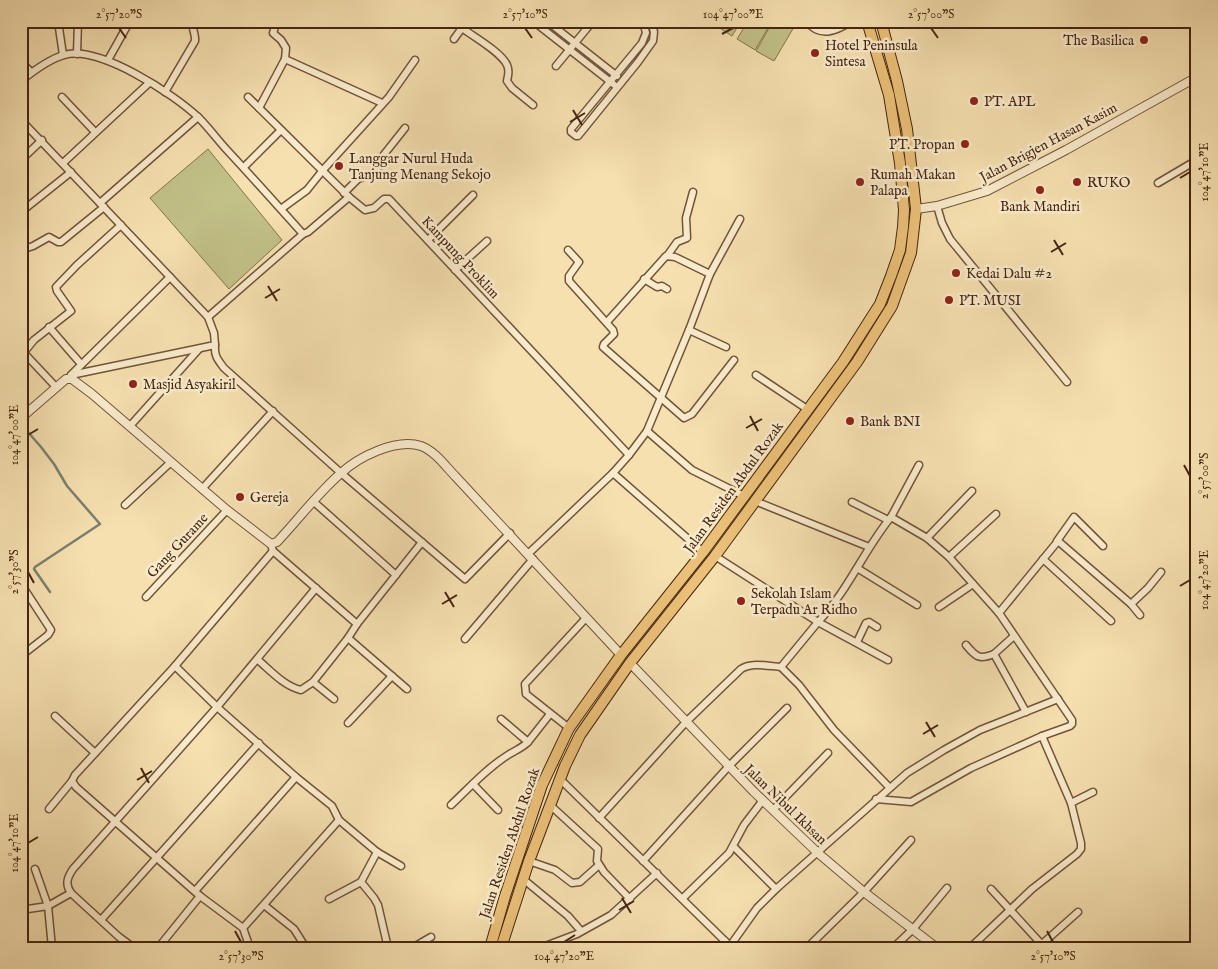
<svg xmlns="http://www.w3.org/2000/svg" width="1218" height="969" font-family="'IM FELL English',serif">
  <rect width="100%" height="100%" fill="#f6e0b0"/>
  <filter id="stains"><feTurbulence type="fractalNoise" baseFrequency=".004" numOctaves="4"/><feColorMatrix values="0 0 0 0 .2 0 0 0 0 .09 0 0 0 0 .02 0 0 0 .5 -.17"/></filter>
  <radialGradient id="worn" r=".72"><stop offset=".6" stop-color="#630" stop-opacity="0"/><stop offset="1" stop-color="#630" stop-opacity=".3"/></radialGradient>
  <g fill="#c1c188" stroke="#83734c">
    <polygon points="709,21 741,21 732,36"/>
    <polygon points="748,21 772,21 755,50 737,39"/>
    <polygon points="773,21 785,21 794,27 774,61 756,51"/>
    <polygon points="208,149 282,240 229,289 150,198"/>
  </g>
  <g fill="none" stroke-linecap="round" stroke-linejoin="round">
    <polyline stroke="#7a806f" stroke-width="2.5" points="21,424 41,447 54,464 67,486 100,524 35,567 34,569 50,592"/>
    <defs>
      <g id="minor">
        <polyline points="58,21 63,55"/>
        <polyline points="533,21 617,87"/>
        <polyline points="547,21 617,76"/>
        <polyline points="643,21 646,33 642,43 571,129 571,132 576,136 578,136 638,62 653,41 654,32 651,21"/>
        <path d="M806,21C820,38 835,32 852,21"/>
        <path d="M462,28C474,37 501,52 507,65C510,71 508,75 507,81L512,88L533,105"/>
        <polyline points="454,39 467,21"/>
        <polyline points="77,54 78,21"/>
        <polyline points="285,59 382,103"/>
        <polyline points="108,60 127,26 124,21"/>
        <polyline points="21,62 31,72"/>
        <polyline points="556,66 593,21"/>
        <path d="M21,81C32,72 50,59 64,55C99,45 174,94 199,118C208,127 217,139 226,149C252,177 278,206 303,234L308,232L349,197"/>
        <path d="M165,92L195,41C196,34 191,28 193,21"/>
        <polyline points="62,97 95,132"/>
        <polyline points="248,97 349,197 365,210 374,208 384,199 389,199 629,455 613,473"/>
        <polyline points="259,108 285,59 286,48 281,40 273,33 277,21"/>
        <polyline points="21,120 208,317 214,333 215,345 71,375"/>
        <polyline points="21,160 42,140"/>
        <polyline points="63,163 149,83"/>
        <polyline points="244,167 281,130"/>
        <polyline points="1158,183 1197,160"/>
        <polyline points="344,193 358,179 370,175 384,162 382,157 405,128"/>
        <polyline points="100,203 198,117"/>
        <polyline points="937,206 942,223 950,239 1067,382"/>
        <polyline points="281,209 307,190 323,170 389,97 415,60"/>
        <polyline points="21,212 71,172"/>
        <polyline points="428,240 473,195"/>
        <polyline points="21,250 33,246 49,237 58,242 61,242 104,207"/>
        <polyline points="568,250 579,262 569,276 569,281 613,330 614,334 604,344 603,347 684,418 692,414 734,360"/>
        <polyline points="667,256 677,242 687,238 686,218 693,192"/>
        <polyline points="455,270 487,241"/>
        <polyline points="644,279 657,287 662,286 667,289"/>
        <polyline points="208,317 303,234"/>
        <polyline points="607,322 666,256 675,257 710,274"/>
        <polyline points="49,327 81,364"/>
        <polyline points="689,330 726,347"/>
        <path d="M215,345C214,356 218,360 224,368L341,473L465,579L510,533"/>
        <polyline points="71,375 170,277"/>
        <polyline points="756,375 807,409"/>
        <polyline points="56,387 25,354 25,351 34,340 71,311 57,291 56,287 77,265 121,225"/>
        <polyline points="130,426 199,349"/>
        <polyline points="647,431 692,470 744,496"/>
        <polyline points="629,455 647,431 689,330 710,274 740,219"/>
        <polyline points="202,489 273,411"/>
        <polyline points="755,501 869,547"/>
        <polyline points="314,502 396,575"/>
        <polyline points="852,502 888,520"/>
        <polyline points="125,505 171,462"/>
        <polyline points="891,517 919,465"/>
        <polyline points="927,538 972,491"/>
        <polyline points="1057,541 1074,517 1103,546"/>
        <polyline points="272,548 273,551 357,624 422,542"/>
        <polyline points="528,554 613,473 703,552"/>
        <path d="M715,556L818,622C848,591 864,550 891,517L927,538L949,557L999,613L1072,720V724L1070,726L1042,736L971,768L911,802L876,799"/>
        <polyline points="949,557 996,514"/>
        <polyline points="1043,559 1111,621"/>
        <polyline points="857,568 917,605"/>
        <polyline points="21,584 51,630 48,635 21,656"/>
        <polyline points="146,597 227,510"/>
        <polyline points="1131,604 1140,615"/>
        <polyline points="939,607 973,584"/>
        <polyline points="999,613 1058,541 1131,604 1148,588 1161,572"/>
        <polyline points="357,624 348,638 407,689"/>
        <polyline points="1014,636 994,654 1026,712"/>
        <polyline points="465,639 533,559"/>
        <polyline points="857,642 866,623 869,622 877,627"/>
        <path d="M966,645C976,657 979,660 994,654"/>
        <path d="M258,660C271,671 284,686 301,690L313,682L348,638"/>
        <polyline points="888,660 818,622 781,667 799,685 834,730 889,787"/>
        <polyline points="175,666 217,707 296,777 332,806 339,820 377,852 401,866"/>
        <polyline points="313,682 334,699"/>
        <polyline points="55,716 95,753"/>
        <polyline points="501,719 528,742 550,714"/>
        <polyline points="348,723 392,676"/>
        <polyline points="569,728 526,694 525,684 586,618"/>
        <polyline points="560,779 732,948"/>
        <polyline points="473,784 498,810"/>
        <polyline points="1071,803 1093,792"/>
        <path d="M451,805C469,788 487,768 508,755C516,750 522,748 528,742"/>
        <polyline points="550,805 598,849 597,861 604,872 630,899"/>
        <polyline points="49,809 72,781"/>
        <polyline points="773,810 828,753"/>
        <path d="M599,818L686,722L741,669C752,662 768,666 781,667"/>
        <polyline points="377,852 361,882 374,898 378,905 388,948"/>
        <polyline points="529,861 555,870 572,883 580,882 599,865"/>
        <polyline points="643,861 729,766 787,708"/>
        <polyline points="35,869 48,906 52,948"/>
        <polyline points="523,879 568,916 581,931"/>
        <polyline points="776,889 907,773 944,750 980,730 1058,699"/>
        <polyline points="991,889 1045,948"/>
        <polyline points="195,891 296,777"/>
        <polyline points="71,893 119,937 134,948"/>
        <polyline points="683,898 729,853 744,825 763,800"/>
        <polyline points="329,899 361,882"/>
        <polyline points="264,905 294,929 306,948"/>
        <path d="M21,910L48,906L71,893C65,884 67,878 73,869L217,707L316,588"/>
        <polyline points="101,920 259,743"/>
        <polyline points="243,928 339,820"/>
        <polyline points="1042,944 1078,912"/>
        <polyline points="730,946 757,908 776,889 734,847"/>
        <polyline points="158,948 200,896"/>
        <polyline points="250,948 243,928 200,896 76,787 72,781 75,775 175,666 273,551"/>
        <polyline points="412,948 431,937"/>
        <polyline points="540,948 577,934 611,915 657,873"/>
        <polyline points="717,948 725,941"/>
        <polyline points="807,948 864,892 911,840"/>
        <polyline points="893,948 913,929 947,888"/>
        <polyline points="970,948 1032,889 1077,854 1081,849 1081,843 1071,803 1042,736"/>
      </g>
      <g id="tertiary">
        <polyline points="916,209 937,206 987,191 1066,150 1197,77"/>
        <path d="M21,418L66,379H72L92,394L227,510L271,544L277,542C298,520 317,494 340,474C358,457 396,438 421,446C435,451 446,467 456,477L621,655"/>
        <polyline points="630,663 754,792 818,853 864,892 937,948"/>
      </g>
      <g id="trunk">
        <polyline points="490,948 505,896 542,785 569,728 621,655 703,552 843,362 880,304 891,276 900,250 903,227 904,210 900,163 889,95 867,21"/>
        <polyline points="501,948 529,861 565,766 580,735 630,663 715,556 857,362 892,306 911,253 916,209 907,129 897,81 881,21"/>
      </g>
    </defs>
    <use href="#minor" stroke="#715439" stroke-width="9"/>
    <use href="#tertiary" stroke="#715439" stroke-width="10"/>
    <use href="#trunk" stroke="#452511" stroke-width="12"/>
    <use href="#minor" stroke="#f9ebcc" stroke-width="6"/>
    <use href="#tertiary" stroke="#f9ebcc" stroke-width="8"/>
    <use href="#trunk" stroke="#ebc078" stroke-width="10"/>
  </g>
  <path fill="none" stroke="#452511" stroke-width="2" d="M119,28L126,38M525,28L532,38M931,28L938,38M722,34L733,28M573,110L582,125M570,122L585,113M1180,178L1190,172M1054,240L1063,255M1051,252L1066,243M268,286L277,301M265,298L280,289M750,416L758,431M746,428L762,419M28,435L38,429M1184,465L1190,476M28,572L34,583M1180,586L1190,580M445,592L454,607M442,604L457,595M926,722L935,737M923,734L938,725M141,768L149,783M137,780L152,771M28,843L38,837M622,898L631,913M619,910L634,901M235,931L241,942M1047,931L1053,942M564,942L575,935"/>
  <g fill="#8f2418" stroke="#f9ebcc" stroke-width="2">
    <circle cx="1144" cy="40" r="5"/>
    <circle cx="815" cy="53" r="5"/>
    <circle cx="974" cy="101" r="5"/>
    <circle cx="965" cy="144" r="5"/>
    <circle cx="339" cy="166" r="5"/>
    <circle cx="860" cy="182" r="5"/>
    <circle cx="1077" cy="182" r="5"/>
    <circle cx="1040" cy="190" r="5"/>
    <circle cx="956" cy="273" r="5"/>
    <circle cx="949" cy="300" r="5"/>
    <circle cx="133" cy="384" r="5"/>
    <circle cx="850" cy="421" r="5"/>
    <circle cx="240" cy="497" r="5"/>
    <circle cx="741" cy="601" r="5"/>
  </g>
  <g text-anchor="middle" stroke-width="5" stroke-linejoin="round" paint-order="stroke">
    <g font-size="14" fill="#452511" stroke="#f9ebcc" text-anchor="start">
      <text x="1134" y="45" text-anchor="end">The Basilica</text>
      <text x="825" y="50">Hotel Peninsula<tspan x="825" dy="16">Sintesa</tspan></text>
      <text x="984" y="106">PT. APL</text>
      <text x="955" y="149" text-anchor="end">PT. Propan</text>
      <text x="349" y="163">Langgar Nurul Huda<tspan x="349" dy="16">Tanjung Menang Sekojo</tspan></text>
      <text x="870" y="179">Rumah Makan<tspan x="870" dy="16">Palapa</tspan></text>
      <text x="1087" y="187">RUKO</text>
      <text x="1040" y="211" text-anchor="middle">Bank Mandiri</text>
      <text x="966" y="278">Kedai Dalu #2</text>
      <text x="959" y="305">PT. MUSI</text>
      <text x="143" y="389">Masjid Asyakiril</text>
      <text x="860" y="426">Bank BNI</text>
      <text x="250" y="502">Gereja</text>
      <text x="751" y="598">Sekolah Islam<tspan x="751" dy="16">Terpadu Ar Ridho</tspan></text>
    </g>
    <g font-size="14" fill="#452511" stroke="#f9ebcc">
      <text transform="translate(1048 142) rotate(-28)" y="5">Jalan Brigjen Hasan Kasim</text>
      <text transform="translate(461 257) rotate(47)" y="5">Kampung Proklim</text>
      <text transform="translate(733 487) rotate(-54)" y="5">Jalan Residen Abdul Rozak</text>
      <text transform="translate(177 545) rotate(-47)" y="5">Gang Gurame</text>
      <text transform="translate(786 804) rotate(44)" y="5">Jalan Nibul Ikhsan</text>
      <text transform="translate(509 843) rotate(-71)" y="5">Jalan Residen Abdul Rozak</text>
    </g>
  </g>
  <rect width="1218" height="969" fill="none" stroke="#f6e0b0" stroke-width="55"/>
  <rect x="28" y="28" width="1162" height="914" fill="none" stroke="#452511" stroke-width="2"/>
  <g font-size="12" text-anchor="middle" fill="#452511">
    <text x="119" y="18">2°57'20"S</text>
    <text x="525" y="18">2°57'10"S</text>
    <text x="733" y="18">104°47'00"E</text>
    <text x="931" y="18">2°57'00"S</text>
    <text transform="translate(1204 172) rotate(-90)" y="4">104°47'10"E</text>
    <text transform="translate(14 435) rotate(-90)" y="4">104°47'00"E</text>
    <text transform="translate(1204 476) rotate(-90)" y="4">2°57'00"S</text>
    <text transform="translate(14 572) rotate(-90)" y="4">2°57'30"S</text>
    <text transform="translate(1204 580) rotate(-90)" y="4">104°47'20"E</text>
    <text transform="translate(14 843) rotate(-90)" y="4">104°47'10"E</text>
    <text x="241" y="960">2°57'30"S</text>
    <text x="564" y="960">104°47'20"E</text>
    <text x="1053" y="960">2°57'10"S</text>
  </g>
  <rect width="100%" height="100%" filter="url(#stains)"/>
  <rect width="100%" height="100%" fill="url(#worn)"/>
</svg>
